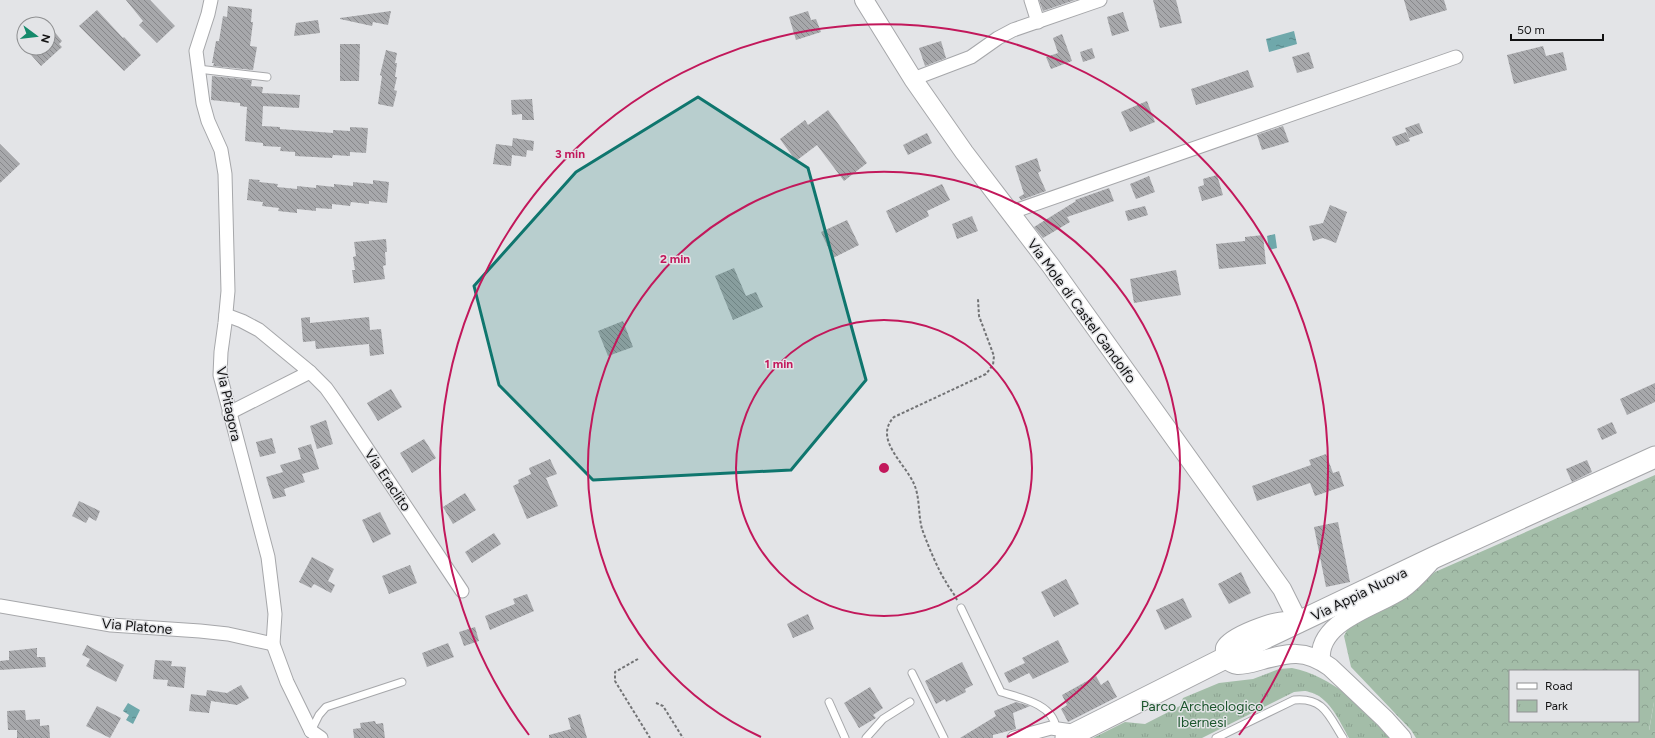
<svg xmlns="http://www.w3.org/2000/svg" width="1655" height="738" font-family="Figtree,sans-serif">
  <defs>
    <pattern id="forest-crowns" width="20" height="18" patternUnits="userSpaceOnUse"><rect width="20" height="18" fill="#a3bda8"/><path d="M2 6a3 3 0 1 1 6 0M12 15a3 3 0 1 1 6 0" fill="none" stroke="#8ba190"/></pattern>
    <pattern id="park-tufts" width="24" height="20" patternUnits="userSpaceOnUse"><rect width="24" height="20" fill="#a3bda8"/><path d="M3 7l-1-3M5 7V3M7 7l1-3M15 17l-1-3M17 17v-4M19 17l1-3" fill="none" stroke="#8ba190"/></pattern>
    <pattern id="water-ripples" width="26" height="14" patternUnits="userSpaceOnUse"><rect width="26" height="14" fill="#6fa8ab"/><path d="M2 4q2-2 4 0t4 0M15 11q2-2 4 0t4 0" fill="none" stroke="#5a878a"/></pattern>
    <pattern id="building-back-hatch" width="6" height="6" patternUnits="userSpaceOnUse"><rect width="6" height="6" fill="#a7a8ab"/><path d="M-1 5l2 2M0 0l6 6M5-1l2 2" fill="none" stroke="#87878a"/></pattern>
  </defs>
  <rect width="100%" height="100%" fill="#e3e4e7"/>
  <path fill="url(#forest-crowns)" fill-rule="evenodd" d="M1655,475V702H1654L1649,730L1655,732V738H1416L1411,730L1351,667L1344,636L1350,624L1399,600L1435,572ZM1510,671H1638V721H1510Z"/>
  <path fill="url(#park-tufts)" d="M1292,668C1332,676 1363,708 1394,732L1390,738H1349C1340,722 1329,696 1309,692C1305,690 1298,692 1294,692L1202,738H1093L1125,722L1145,724L1180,706L1183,698L1219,683L1253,679L1279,669Z"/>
  <polygon fill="#a3bda8" points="1654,702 1655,702 1655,732 1649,731"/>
  <g fill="url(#water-ripples)">
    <polygon points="1294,31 1297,44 1269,52 1266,39"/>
    <polygon points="1275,234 1277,248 1269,250 1267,236"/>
    <polygon points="128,703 140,710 133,724 126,720 129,715 123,711"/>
  </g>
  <g fill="url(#building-back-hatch)">
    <polygon points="126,0 150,0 175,26 157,43 139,25 143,21"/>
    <polygon points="1039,0 1075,0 1043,11"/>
    <polygon points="1153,0 1176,0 1182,23 1160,28"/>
    <polygon points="1404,0 1444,0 1447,10 1410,21"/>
    <polygon points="228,6 252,9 251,22 253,22 250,46 257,47 253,70 213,66 214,63 212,63 216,41 219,41 223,16 227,17"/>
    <polygon points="97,10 123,38 124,37 141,55 124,71 79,26"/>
    <polygon points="391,11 388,25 373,22 372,26 340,19 340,18"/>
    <polygon points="808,11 811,20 816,19 821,32 796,40 789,17"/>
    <polygon points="1123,12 1129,31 1112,36 1107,17"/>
    <polygon points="318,20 320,33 294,36 296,23"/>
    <polygon points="48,24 62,41 59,44 62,47 41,66 25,48 48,48"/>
    <polygon points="1062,34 1072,61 1051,69 1046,57 1058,53 1053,38"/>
    <polygon points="941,41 946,58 925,66 919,48"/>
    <polygon points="340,44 360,44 359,81 340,81"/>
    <polygon points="1543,46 1546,56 1563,52 1567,70 1514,84 1507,55"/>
    <polygon points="1092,48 1095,58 1083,62 1080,52"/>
    <polygon points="386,50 397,53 395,63 397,63 395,77 397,77 394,90 397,91 393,107 378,104 382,76 380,75"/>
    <polygon points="1309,52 1314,68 1297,73 1292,57"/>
    <polygon points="1248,70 1254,87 1196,105 1191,89"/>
    <polygon points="212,76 252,80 251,86 263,87 262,93 300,95 299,108 263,106 262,126 280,127 280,129 333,133 333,130 350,131 350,127 368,128 366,153 350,152 350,156 333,155 332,158 295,156 295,152 280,151 281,147 263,146 263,143 245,141 247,107 240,106 240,103 211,100"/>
    <polygon points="532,99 534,120 522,120 522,114 512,115 511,100"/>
    <polygon points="1147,101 1155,122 1130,132 1121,112"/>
    <polygon points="828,110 867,163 844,181 817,145 796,161 780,139 805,120 808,125"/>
    <polygon points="1419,123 1423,133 1409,138 1405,128"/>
    <polygon points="1283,126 1289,142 1262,150 1257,135"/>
    <polygon points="1406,132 1410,141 1396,146 1392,137"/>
    <polygon points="927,133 932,143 908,155 903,145"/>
    <polygon points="513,138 534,141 533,151 527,150 526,157 512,155 511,166 493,164 496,144 512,146"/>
    <polygon points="0,144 20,164 0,183"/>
    <polygon points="1037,158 1041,171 1038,173 1046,191 1021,200 1019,197 1024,194 1015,166"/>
    <polygon points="1217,175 1223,195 1202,201 1198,187 1204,185 1203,179"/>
    <polygon points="1149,176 1155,192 1136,199 1130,184"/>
    <polygon points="249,179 260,180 259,182 278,184 277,187 297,189 297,186 316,188 316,185 334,187 334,184 353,186 353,182 373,184 373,180 389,182 387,203 369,201 369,204 351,202 350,206 332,204 332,209 316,208 316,211 297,209 297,213 278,211 279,208 262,206 263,202 247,200"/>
    <polygon points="942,184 950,200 927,211 929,216 896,233 886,211"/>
    <polygon points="1109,188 1114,201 1067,217 1070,222 1043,238 1034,227 1076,201 1075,200"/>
    <polygon points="1330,205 1347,212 1336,243 1323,238 1313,241 1309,226 1323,223"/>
    <polygon points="1145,206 1148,215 1128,221 1125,211"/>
    <polygon points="972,216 978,231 957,239 952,224"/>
    <polygon points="847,220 859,245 833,258 821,232"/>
    <polygon points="1263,235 1266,264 1219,269 1216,244 1245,241 1245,237"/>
    <polygon points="386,239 387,252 385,252 386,265 383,266 385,279 354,283 352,270 355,270 353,257 356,256 354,242"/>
    <polygon points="734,268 746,296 756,292 763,307 733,320 715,276"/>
    <polygon points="1176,270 1181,295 1134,303 1130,279"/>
    <polygon points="310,317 310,323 369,317 370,330 381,329 384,354 370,356 369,344 316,349 315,341 303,342 301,318"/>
    <polygon points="623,321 633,347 608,356 598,331"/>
    <polygon points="1655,383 1655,402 1627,415 1620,399"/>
    <polygon points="391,389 402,407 378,421 367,403"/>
    <polygon points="326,420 333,444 317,449 310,426"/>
    <polygon points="1612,422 1617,433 1602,440 1597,429"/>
    <polygon points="272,438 276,453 260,457 256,442"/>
    <polygon points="424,439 436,458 412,473 400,453"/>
    <polygon points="311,444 319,469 302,474 305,482 284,489 286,496 273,499 266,477 283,472 280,465 301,459 298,448"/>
    <polygon points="1326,454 1333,473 1339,471 1344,486 1315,496 1310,483 1257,501 1252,486 1311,465 1309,460"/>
    <polygon points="550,459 557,474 546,478 558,506 527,519 513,486 519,483 518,480 531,474 529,468"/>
    <polygon points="1587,460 1592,472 1572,482 1566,469"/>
    <polygon points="465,493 476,510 453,524 443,507"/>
    <polygon points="79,501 100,511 96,521 89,517 86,523 72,516"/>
    <polygon points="380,512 391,534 373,543 362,520"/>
    <polygon points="1338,522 1350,582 1326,587 1314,527"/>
    <polygon points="494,533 501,544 472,563 465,552"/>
    <polygon points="312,557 334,569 328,581 335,585 331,593 314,584 311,588 299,582"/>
    <polygon points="410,565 417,583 389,594 382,576"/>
    <polygon points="1241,572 1251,593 1229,604 1218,584"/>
    <polygon points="1066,579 1079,604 1054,617 1041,592"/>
    <polygon points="527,594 534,611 490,630 485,616 515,604 513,599"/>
    <polygon points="1183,598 1192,617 1165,630 1156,610"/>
    <polygon points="808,614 814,629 793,638 787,624"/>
    <polygon points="475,627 479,641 464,646 459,632"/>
    <polygon points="1058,640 1069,662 1033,679 1029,673 1009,683 1004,673 1025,663 1022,658"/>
    <polygon points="448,643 454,657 427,667 422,653"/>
    <polygon points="87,645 124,665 116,682 86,666 90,659 82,655"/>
    <polygon points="37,648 37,657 45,657 46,667 0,670 0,661 9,660 9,651"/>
    <polygon points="155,660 172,661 171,666 186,667 184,688 167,686 168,680 153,679"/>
    <polygon points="962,662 973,685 965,689 966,692 946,702 945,699 936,704 925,681"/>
    <polygon points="1096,676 1101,685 1108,680 1117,697 1068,722 1061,709 1067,705 1062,695"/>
    <polygon points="241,685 249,698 237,705 211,701 209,713 189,711 191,694 206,696 207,690 227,693"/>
    <polygon points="870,687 883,708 873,715 876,718 859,728 844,703"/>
    <polygon points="1016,702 1030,706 1013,713 1016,729 993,735 993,738 960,738 996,716 994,711"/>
    <polygon points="97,706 121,718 110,738 86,726"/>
    <polygon points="25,710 26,720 40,719 40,726 49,725 50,738 17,738 17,730 8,730 7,711"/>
    <polygon points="580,714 587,738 549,738 549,735 571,729 568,718"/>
    <polygon points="375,721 376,724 383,723 385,738 354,738 353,729 361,728 360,723"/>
  </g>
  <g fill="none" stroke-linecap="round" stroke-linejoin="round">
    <defs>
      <g id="lane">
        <polyline points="198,69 267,77"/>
        <path d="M961,608L1001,692C1021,698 1053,704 1056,728"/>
        <polyline points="912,673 944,738"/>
        <polyline points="829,702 845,738"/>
        <polyline points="311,731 319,715 326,707 402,682"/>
        <polyline points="866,738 883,719 910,702"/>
        <path d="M1216,738L1294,700C1324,697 1329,716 1343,738"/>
      </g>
      <g id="street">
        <polyline points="211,0 208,14 196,51 203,103 208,121 221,150 225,174 228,291 225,323 221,352 220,375 268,557 275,614 273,644 287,682 311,731"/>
        <polyline points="1031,0 1038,22"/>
        <polyline points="913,79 971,57 998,38 1013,30 1100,0"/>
        <polyline points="1009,213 1456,57"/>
        <polyline points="226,315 242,321 259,330 310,372 229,413"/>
        <polyline points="310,372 326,388 336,402 462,591"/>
        <polyline points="0,606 111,625 200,631 228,634 273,644"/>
        <polyline points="311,731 321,738"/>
        <polyline points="1014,738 1051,728 1079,732"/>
      </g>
      <g id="secondary">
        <polyline points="864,0 913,79 964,152 1051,266 1282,589 1299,623"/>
        <path d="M1288,621C1275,620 1231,636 1225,648C1224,657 1229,664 1238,665C1245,665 1252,663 1259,661C1288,653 1304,648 1330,667L1385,719L1402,738"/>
        <path d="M1321,660C1317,621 1376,607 1401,590C1413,582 1423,570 1432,560"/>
      </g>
      <polyline id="primary" points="1066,738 1261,640 1435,557 1655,457"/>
    </defs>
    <use href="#lane" stroke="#a6a7aa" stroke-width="9"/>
    <use href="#street" stroke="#a6a7aa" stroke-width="15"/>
    <use href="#secondary" stroke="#a6a7aa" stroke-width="20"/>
    <use href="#primary" stroke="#a6a7aa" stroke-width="23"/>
    <g stroke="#727375" stroke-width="2" stroke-dasharray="3 2" stroke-linecap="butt">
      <path d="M957,600C954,593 949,588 946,582C938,570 927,543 922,529C918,514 920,497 914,484C905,463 873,439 894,417L986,374L993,365L994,356L979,316L978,299"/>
      <polyline points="638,659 615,672 615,681 650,738"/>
      <polyline points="656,703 663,706 683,738"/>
    </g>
    <use href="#lane" stroke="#fff" stroke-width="7"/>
    <use href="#street" stroke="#fff" stroke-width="13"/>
    <use href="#secondary" stroke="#fff" stroke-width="18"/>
    <use href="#primary" stroke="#fff" stroke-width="21"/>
  </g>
  <path fill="#0f766e" fill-opacity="0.2" stroke="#0f766e" stroke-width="3" stroke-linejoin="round" d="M698,97L808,168L866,380L791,470L593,480L499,385L474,286L576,172Z"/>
  <g fill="none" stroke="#c2185b" stroke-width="2">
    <circle cx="884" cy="468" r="148"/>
    <path d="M761 737A296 296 0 1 1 1007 737"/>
    <path d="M529 735A444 444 0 1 1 1239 735"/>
  </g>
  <g text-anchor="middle" stroke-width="3" stroke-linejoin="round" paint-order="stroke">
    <g font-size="14" fill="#111112" stroke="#e3e4e7">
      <text transform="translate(1082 311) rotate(54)" y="5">Via Mole di Castel Gandolfo</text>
      <text transform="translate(229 404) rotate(78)" y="5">Via Pitagora</text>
      <text transform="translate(388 480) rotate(56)" y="5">Via Eraclito</text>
      <text transform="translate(1359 594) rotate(-26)" y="5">Via Appia Nuova</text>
      <text transform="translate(137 626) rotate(5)" y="5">Via Platone</text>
    </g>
    <g font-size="14" fill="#1b552c" stroke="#e3e4e7">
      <text x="1202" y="711">Parco Archeologico<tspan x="1202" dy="16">Ibernesi</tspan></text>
    </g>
  </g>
  <circle cx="884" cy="468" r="6" fill="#c2185b" stroke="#e3e4e7" stroke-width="2"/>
  <g font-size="12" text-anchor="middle" font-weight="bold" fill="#c2185b" stroke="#e3e4e7" stroke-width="3" stroke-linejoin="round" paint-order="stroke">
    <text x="570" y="158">3 min</text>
    <text x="675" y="263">2 min</text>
    <text x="779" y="368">1 min</text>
  </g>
  <rect x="1509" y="670" width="130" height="52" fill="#e3e4e7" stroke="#8f9092"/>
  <rect x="1517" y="683" width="20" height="6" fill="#ffffff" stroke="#8f9092"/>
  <text x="1545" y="690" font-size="12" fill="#111112">Road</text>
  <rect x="1517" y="700" width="20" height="12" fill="url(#park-tufts)" stroke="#8f9092"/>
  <text x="1545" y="710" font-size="12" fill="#111112">Park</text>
  <g transform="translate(36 36) rotate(105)"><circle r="19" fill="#e3e4e7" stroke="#8f9092"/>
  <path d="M0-3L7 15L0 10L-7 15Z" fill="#148a6b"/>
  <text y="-6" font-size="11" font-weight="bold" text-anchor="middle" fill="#111112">N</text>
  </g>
  <path d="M1511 34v6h92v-6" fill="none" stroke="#111112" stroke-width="2"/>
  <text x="1517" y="34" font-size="12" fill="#111112" stroke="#e3e4e7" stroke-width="3" paint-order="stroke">50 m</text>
</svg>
